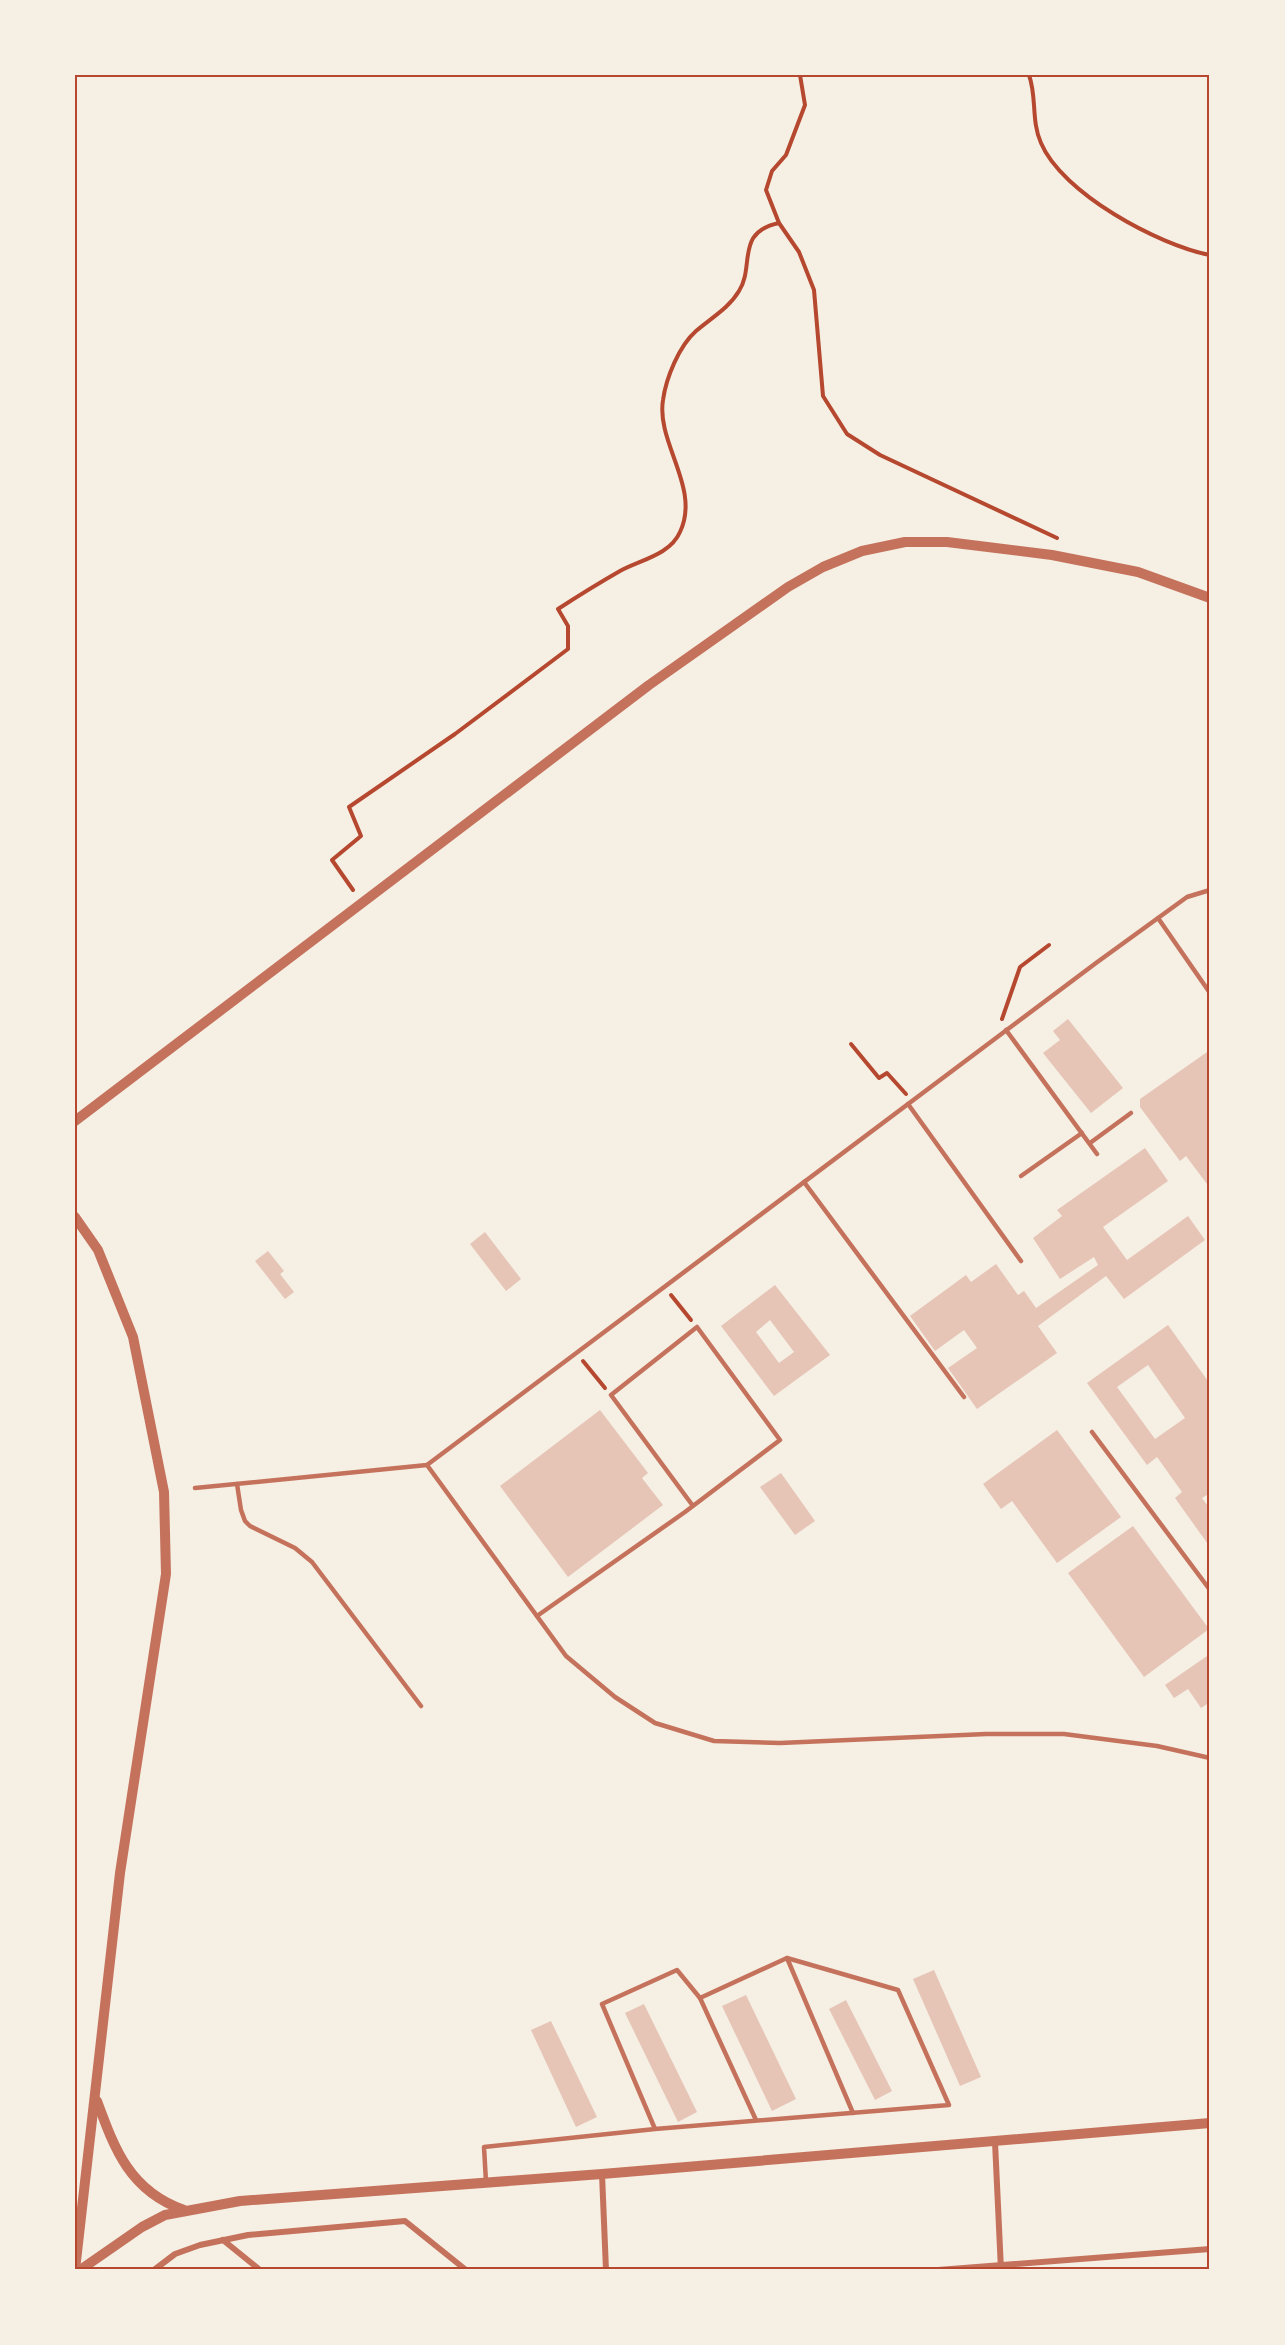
<svg xmlns="http://www.w3.org/2000/svg" width="1285" height="2345" font-family="Roboto,sans-serif">
  <rect width="100%" height="100%" fill="#f6efe4"/>
  <g fill="#e6c5b7" fill-rule="evenodd">
    <polygon points="1068,1019 1123,1088 1091,1113 1043,1053 1060,1040 1053,1031"/>
    <polygon points="1210,1050 1210,1188 1186,1156 1180,1161 1140,1107 1140,1099"/>
    <polygon points="1145,1148 1168,1181 1103,1227 1127,1260 1188,1216 1205,1240 1124,1299 1106,1276 1038,1326 1057,1353 977,1409 948,1368 977,1348 964,1330 935,1351 910,1316 966,1275 971,1282 996,1264 1018,1295 1024,1291 1036,1308 1098,1265 1094,1257 1060,1279 1033,1238 1062,1216 1057,1210"/>
    <polygon points="485,1232 521,1279 506,1291 470,1244"/>
    <polygon points="268,1251 284,1271 280,1274 294,1292 285,1299 255,1261"/>
    <path d="M775,1285L830,1355L774,1396L721,1326ZM770,1320L794,1352L779,1363L756,1332Z"/>
    <path d="M1168,1325L1210,1384V1493L1202,1498L1210,1509V1547L1175,1498L1182,1492L1157,1457L1147,1465L1087,1383ZM1148,1365L1185,1418L1155,1439L1117,1387Z"/>
    <polygon points="600,1410 648,1473 642,1478 663,1505 568,1577 500,1486"/>
    <polygon points="1057,1430 1121,1517 1057,1563 1012,1501 1001,1509 983,1484"/>
    <polygon points="781,1473 815,1521 795,1535 760,1487"/>
    <polygon points="1133,1526 1209,1629 1144,1677 1068,1573"/>
    <polygon points="1210,1654 1210,1702 1201,1708 1188,1689 1174,1698 1165,1685"/>
    <polygon points="934,1970 981,2077 960,2086 913,1979"/>
    <polygon points="746,1995 796,2099 772,2111 722,2006"/>
    <polygon points="846,2000 892,2091 875,2100 829,2009"/>
    <polygon points="644,2004 697,2112 678,2122 625,2013"/>
    <polygon points="551,2021 597,2117 576,2127 531,2030"/>
  </g>
  <g fill="none" stroke-linecap="round" stroke-linejoin="round">
    <g stroke="#b5482f" stroke-width="4">
      <path d="M1029,75C1037,97 1031,121 1041,143C1062,193 1158,245 1210,255"/>
      <polyline points="779,223 766,190 772,171 786,155 805,105 800,75"/>
      <path d="M353,890L332,860L361,836L349,807L455,734L568,649V626L558,609C578,596 599,583 620,571C640,560 670,555 680,532C701,488 656,443 663,400C666,378 679,346 696,331C711,318 729,308 739,291C755,266 735,232 779,223L799,252L814,290L823,396L847,434L880,455L1057,538"/>
      <polyline points="1002,1019 1020,967 1049,945"/>
      <polyline points="851,1044 879,1078 887,1073 906,1094"/>
      <polyline points="671,1295 691,1320"/>
      <polyline points="583,1361 605,1388"/>
    </g>
    <g stroke="#c5725c" stroke-width="4.5">
      <polyline points="1158,918 1210,993"/>
      <polyline points="1006,1030 1097,1154"/>
      <polyline points="908,1104 1021,1261"/>
      <polyline points="1090,1143 1131,1113"/>
      <polyline points="1021,1176 1082,1133"/>
      <polyline points="804,1182 964,1397"/>
      <polyline points="1092,1432 1210,1590"/>
      <polyline points="427,1465 566,1656 615,1697 655,1723 714,1741 780,1743 986,1734 1064,1734 1157,1746 1210,1758"/>
      <polyline points="237,1484 241,1510 245,1521 250,1526 295,1548 312,1562 421,1706"/>
      <polyline points="195,1488 427,1465 1096,963 1187,897 1210,890"/>
      <polyline points="537,1616 685,1512 780,1440 697,1327 611,1395 693,1506"/>
      <polyline points="787,1958 853,2113"/>
      <polyline points="700,1998 756,2120"/>
      <polyline points="486,2182 484,2147 655,2129 949,2105 898,1990 787,1958 700,1998 677,1970 602,2004 655,2129"/>
    </g>
    <g stroke="#c5725c" stroke-width="6">
      <polyline points="995,2142 1001,2270"/>
      <polyline points="602,2174 606,2270"/>
      <polyline points="223,2240 260,2270"/>
      <polyline points="154,2270 175,2254 200,2245 248,2235 405,2221 466,2270"/>
      <polyline points="938,2270 1210,2249"/>
    </g>
    <g stroke="#c5725c" stroke-width="10">
      <polyline points="75,1121 649,685 788,587 823,567 862,551 905,542 947,542 1052,555 1138,572 1210,598"/>
      <polyline points="75,1217 98,1250 133,1337 164,1492 166,1574 120,1873 75,2270"/>
      <path d="M97,2101C115,2150 130,2191 184,2210"/>
      <polyline points="80,2270 142,2227 165,2215 240,2201 602,2174 1210,2123"/>
    </g>
  </g>
  <rect width="1285" height="2345" fill="none" stroke="#f6efe4" stroke-width="153"/>
  <rect x="76" y="76" width="1132" height="2192" fill="none" stroke="#b5482f" stroke-width="2"/>
</svg>
